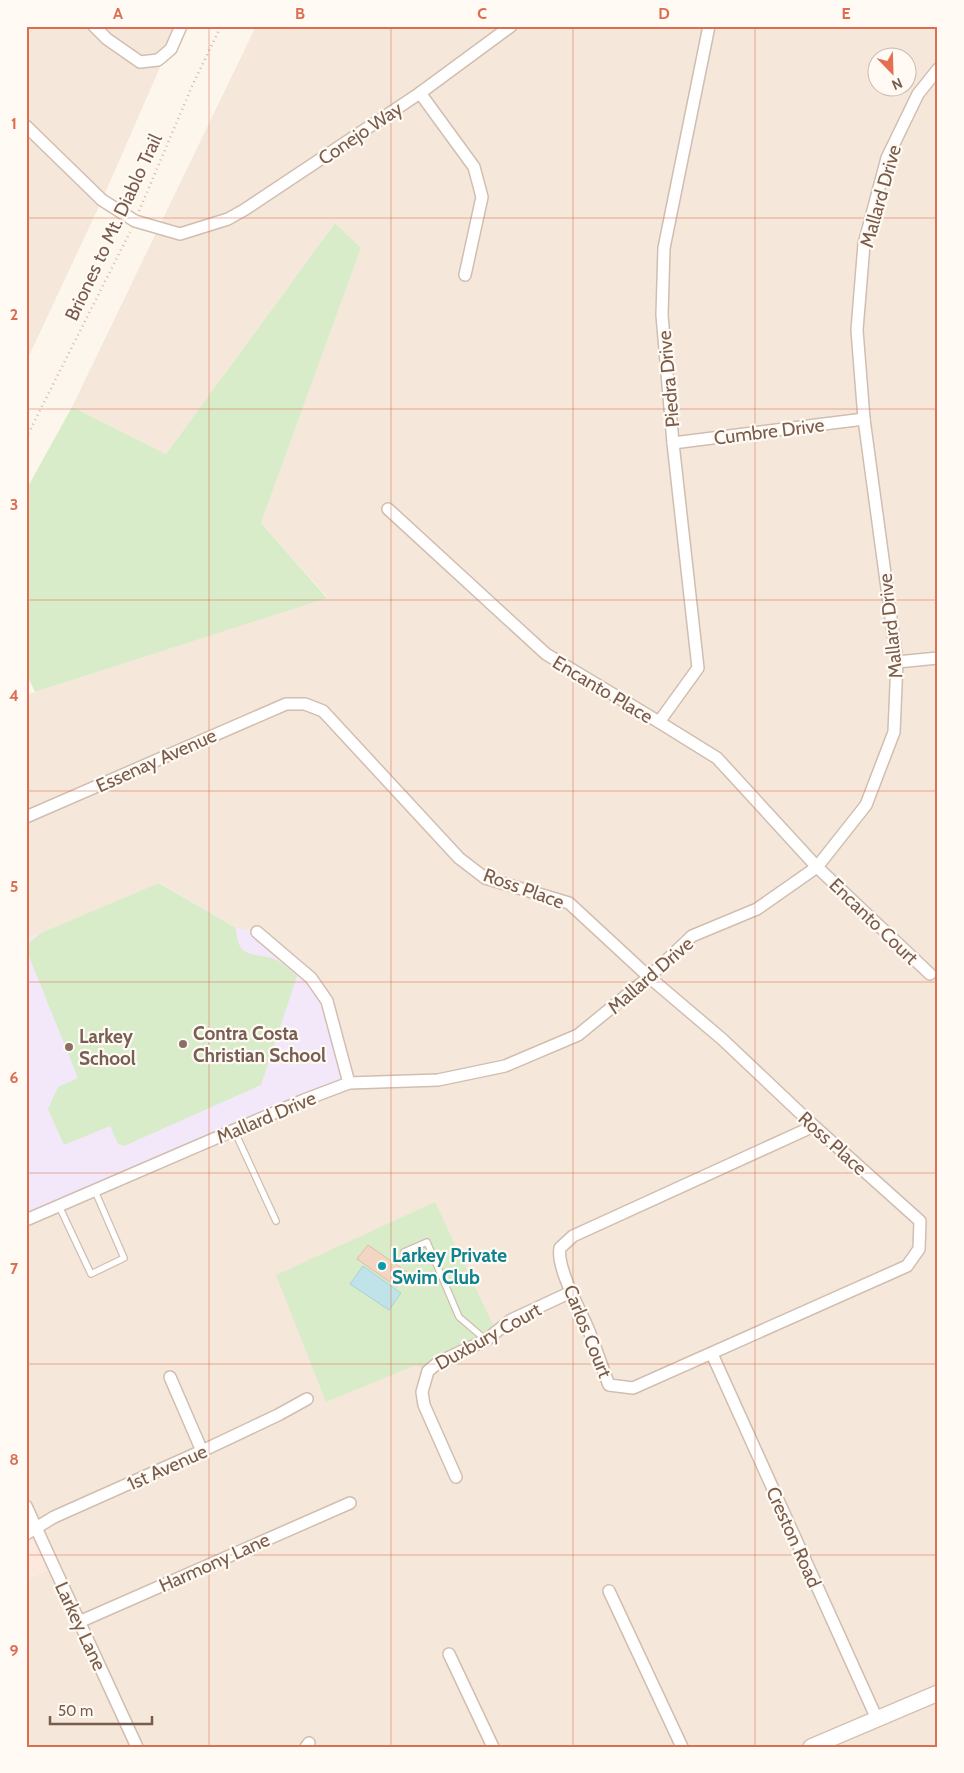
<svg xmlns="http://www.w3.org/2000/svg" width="964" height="1773" font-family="Cabin,sans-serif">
  <rect width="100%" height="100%" fill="#fdf6ec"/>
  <g fill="#f5e8da" fill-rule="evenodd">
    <polygon points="26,26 178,26 102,200 26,362"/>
    <path d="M256,26H938V1747H26V1579L54,1567L26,1534V1220L257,932L236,928L160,883L26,940V695L327,597L261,523L361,248L335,223L166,454L72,407ZM876,58H906V88H876Z"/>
  </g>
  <polygon fill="#fde8e0" points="37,1528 54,1567 26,1579 26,1534"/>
  <polygon fill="#f3e8fa" points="159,883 236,928 257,932 327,1001 349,1083 26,1220 26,940"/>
  <g fill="#d8ecc9">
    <polygon points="335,223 361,248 261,523 327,598 35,692 26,673 26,490 72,407 166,454"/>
    <path d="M159,883L236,928C238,960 251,951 274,959C282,962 290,970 297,976L261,1085L124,1146L118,1144L110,1126L64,1145L48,1109L58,1087L78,1078L26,949V945L41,933Z"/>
    <polygon points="435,1202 496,1331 428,1371 416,1365 326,1402 276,1275"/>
  </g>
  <polygon fill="#bfe3e8" stroke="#a5d3da" points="363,1266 401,1293 389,1310 350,1284"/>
  <polygon fill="#f3d5c3" stroke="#e6bba3" points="368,1245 407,1272 397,1287 357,1259"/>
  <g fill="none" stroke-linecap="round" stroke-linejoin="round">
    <defs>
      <g id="lane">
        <polyline points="234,1130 276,1221"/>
        <polyline points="59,1206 91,1274 124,1258 95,1191"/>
        <polyline points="404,1252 427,1242 459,1317 486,1340"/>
      </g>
      <g id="street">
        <polyline points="94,26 107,39 140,62 158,60 171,49 181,26"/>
        <polyline points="420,93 474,167 482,197 465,275"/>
        <polyline points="26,126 102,200 135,221 180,234 228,219 244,210 420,93 511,26"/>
        <polyline points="673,443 864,419"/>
        <polyline points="388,509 546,654 659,722 717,758 817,867 930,974"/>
        <polyline points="897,662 938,658"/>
        <polyline points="659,722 698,668 673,443 662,315 664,248 709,26"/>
        <path d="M26,817L286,704H305L323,711L459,858L485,878L569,903L649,977L722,1039L814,1126L920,1221L919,1249L907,1266L633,1388L609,1385C602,1367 596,1349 589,1331C581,1311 556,1268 560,1248L573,1236L814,1126"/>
        <polyline points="257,932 311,978 327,1001 349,1083"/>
        <polyline points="26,1220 304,1100 349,1083 438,1080 505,1066 578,1035 649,977 692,936 757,909 817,867 866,805 894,732 897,662 864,419 857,330 864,244 887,158 918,94 938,69"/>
        <polyline points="712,1354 877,1719"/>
        <polyline points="170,1377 202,1451"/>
        <polyline points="456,1477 424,1405 422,1392 428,1371 439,1362 486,1340 511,1320 571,1292"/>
        <polyline points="26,1506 137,1747"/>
        <polyline points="26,1534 54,1517 202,1451 278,1415 307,1399"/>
        <polyline points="609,1591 682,1747"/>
        <polyline points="79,1622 350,1503"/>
        <polyline points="449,1654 493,1747"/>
        <polyline points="306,1747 309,1743"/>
      </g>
      <polyline id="secondary" points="811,1747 938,1693"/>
    </defs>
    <use href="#lane" stroke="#d1beb0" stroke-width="8"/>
    <use href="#street" stroke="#d1beb0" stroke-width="14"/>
    <use href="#secondary" stroke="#d6c0b0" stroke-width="18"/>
    <g stroke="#d9b8a5" stroke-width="2.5" stroke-dasharray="1 4" stroke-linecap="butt">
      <polyline points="139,211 193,84 221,26"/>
      <polyline points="26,438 130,232"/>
    </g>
    <use href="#lane" stroke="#fff" stroke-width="5.5"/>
    <use href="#street" stroke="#fff" stroke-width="11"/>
    <use href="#secondary" stroke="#fff" stroke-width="15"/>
  </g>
  <path fill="none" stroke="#dc6d51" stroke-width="1" stroke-opacity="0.55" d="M209,26V1747M391,26V1747M573,26V1747M755,26V1747M26,218H938M26,409H938M26,600H938M26,791H938M26,982H938M26,1173H938M26,1364H938M26,1555H938"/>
  <g fill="#8d6e63" stroke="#fffaf3" stroke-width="2">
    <circle cx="183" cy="1044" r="5"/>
    <circle cx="69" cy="1047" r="5"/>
  </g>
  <circle fill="#0f9aa8" stroke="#fffaf3" stroke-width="2" cx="382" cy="1266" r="5"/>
  <g text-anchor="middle" stroke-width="4.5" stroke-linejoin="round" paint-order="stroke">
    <g font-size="19" fill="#7a5c4d" stroke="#fffaf3">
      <text transform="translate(360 133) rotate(-34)" y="7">Conejo Way</text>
      <text transform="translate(880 196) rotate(-74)" y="7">Mallard Drive</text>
      <text transform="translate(113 227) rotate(-65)" y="7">Briones to Mt. Diablo Trail</text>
      <text transform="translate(668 379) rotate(-95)" y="7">Piedra Drive</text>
      <text transform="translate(769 431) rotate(-7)" y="7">Cumbre Drive</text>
      <text transform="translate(890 626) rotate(-96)" y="7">Mallard Drive</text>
      <text transform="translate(603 689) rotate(31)" y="7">Encanto Place</text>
      <text transform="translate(156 760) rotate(-24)" y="7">Essenay Avenue</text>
      <text transform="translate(524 888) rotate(20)" y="7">Ross Place</text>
      <text transform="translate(874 921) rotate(44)" y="7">Encanto Court</text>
      <text transform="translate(650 975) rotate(-41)" y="7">Mallard Drive</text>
      <text transform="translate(266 1117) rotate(-23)" y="7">Mallard Drive</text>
      <text transform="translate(833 1143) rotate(42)" y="7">Ross Place</text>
      <text transform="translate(588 1331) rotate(68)" y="7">Carlos Court</text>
      <text transform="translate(488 1336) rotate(-29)" y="7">Duxbury Court</text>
      <text transform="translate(167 1467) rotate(-24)" y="7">1st Avenue</text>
      <text transform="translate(794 1537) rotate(66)" y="7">Creston Road</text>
      <text transform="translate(214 1562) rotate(-24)" y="7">Harmony Lane</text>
      <text transform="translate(81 1626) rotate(65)" y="7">Larkey Lane</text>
    </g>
    <g font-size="19" font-weight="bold" fill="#785e54" stroke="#fffaf3" text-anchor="start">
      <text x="193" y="1040">Contra Costa<tspan x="193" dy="22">Christian School</tspan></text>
      <text x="79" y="1043">Larkey<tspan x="79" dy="22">School</tspan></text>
    </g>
    <g font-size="19" font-weight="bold" fill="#0d838f" stroke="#fffaf3" text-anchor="start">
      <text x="392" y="1262">Larkey Private<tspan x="392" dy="22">Swim Club</tspan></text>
    </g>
  </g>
  <rect width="964" height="1773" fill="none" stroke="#fffaf3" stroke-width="55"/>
  <g transform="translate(892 72) rotate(157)"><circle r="24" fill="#fffaf3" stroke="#cabbb1"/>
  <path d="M0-4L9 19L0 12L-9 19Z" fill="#e76f51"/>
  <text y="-8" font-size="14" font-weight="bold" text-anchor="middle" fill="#7a5c4d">N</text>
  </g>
  <path d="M50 1716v8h102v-8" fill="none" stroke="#7a5c4d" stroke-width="2.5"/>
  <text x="58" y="1716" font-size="15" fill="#7a5c4d" stroke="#fffaf3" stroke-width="4" paint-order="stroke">50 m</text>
  <rect x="28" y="28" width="908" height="1718" fill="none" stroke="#dc6d51" stroke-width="2"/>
  <g font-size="16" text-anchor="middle" font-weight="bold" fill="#dc6d51">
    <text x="118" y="19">A</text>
    <text x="300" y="19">B</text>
    <text x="482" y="19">C</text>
    <text x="664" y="19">D</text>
    <text x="846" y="19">E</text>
    <text x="14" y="129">1</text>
    <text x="14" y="320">2</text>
    <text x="14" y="510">3</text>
    <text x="14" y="701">4</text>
    <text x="14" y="892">5</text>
    <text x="14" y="1083">6</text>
    <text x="14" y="1274">7</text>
    <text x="14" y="1465">8</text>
    <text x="14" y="1656">9</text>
  </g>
</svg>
